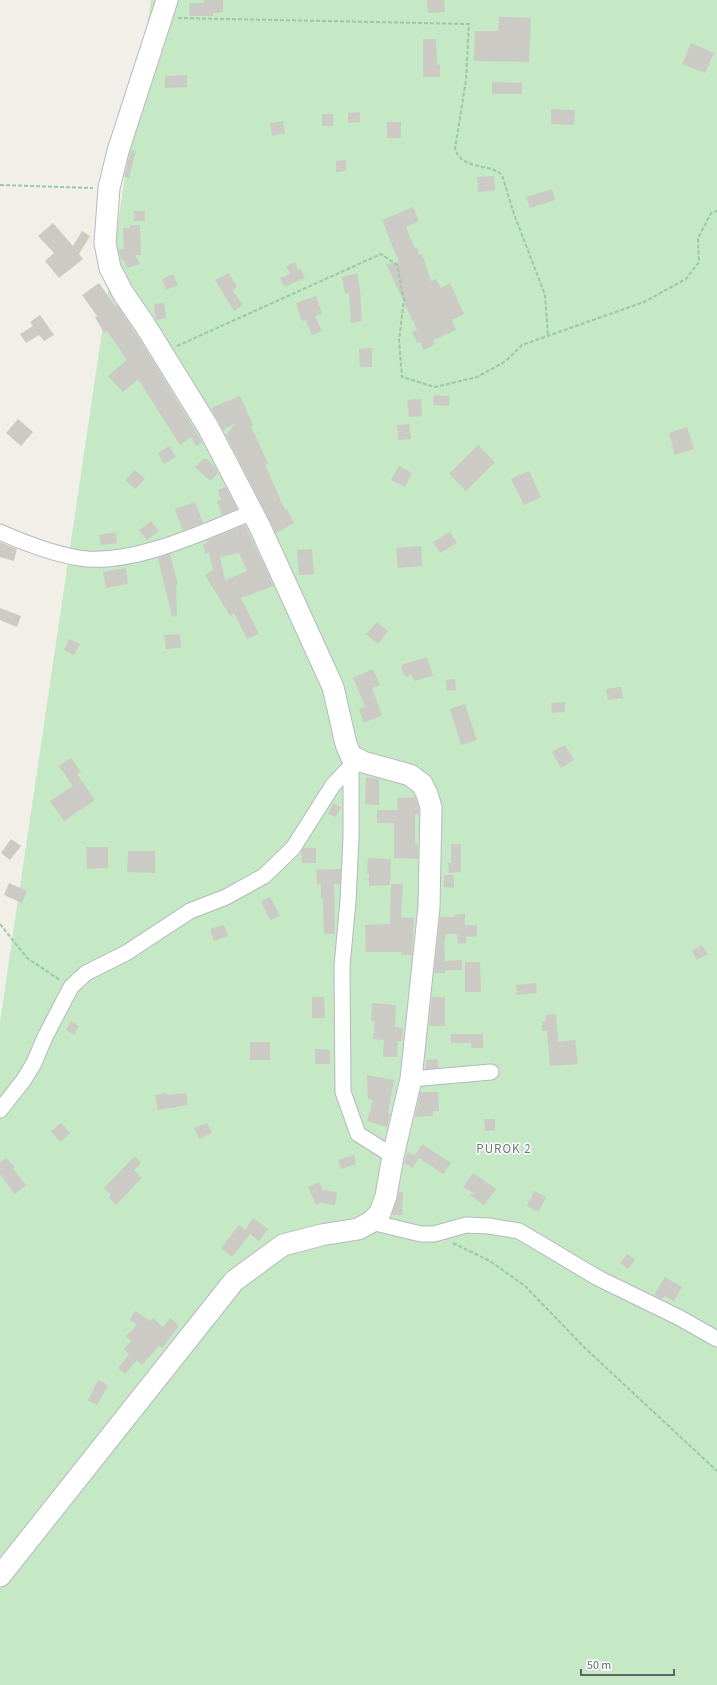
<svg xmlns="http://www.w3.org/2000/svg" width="717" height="1685" font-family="'Source Sans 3',sans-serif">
  <rect width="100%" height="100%" fill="#f1efe8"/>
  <polygon fill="#c5e8c5" points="151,0 717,0 717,1685 0,1685 0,1022"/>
  <g fill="#cccac5" fill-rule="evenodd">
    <polygon points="204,0 223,0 223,12 213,13 213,16 190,16 189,3 204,3"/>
    <polygon points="427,0 444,0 445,12 428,13"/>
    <polygon points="499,17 531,18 529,62 474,61 475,31 498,31"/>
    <polygon points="423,39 436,39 437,65 440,64 440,77 423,77"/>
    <polygon points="691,43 714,53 705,73 682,64"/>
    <polygon points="187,75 187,87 165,88 165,76"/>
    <polygon points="492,82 522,83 522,94 492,94"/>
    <polygon points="551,109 575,110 574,125 551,124"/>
    <polygon points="360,112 360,122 348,123 348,113"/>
    <rect x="322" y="114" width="11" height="12"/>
    <polygon points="283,121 285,133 272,136 270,123"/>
    <rect x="387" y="122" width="14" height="16"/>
    <polygon points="131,150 136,151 129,178 124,177"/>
    <polygon points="346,160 346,171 336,172 336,161"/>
    <polygon points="494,176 495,190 478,192 477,177"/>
    <polygon points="552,189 555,200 530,208 526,197"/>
    <polygon points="413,207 419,221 406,227 415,248 417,247 419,255 422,254 431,281 436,279 441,288 450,283 464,314 452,320 456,330 433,340 435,344 424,350 420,342 417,343 412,332 417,330 386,264 399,262 382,220"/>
    <rect x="134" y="211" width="11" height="10"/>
    <polygon points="53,223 73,246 82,231 90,236 79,254 83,259 59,278 45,261 54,253 38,236"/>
    <polygon points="130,225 140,225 141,255 135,255 140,264 127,268 124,260 121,260 119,250 124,249 123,228 130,228"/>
    <polygon points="295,262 298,270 301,269 305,278 284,287 280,278 290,274 286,266"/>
    <polygon points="229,273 237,287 232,290 243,305 234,311 215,280"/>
    <polygon points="357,273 360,290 362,321 351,323 349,293 345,294 342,277"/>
    <polygon points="173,274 178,285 166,290 162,279"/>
    <polygon points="99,283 115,306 117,305 140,340 202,442 196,446 191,437 180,445 138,379 123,392 108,376 127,360 107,331 104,333 95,317 97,316 82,295"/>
    <polygon points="316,296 322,314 315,316 322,331 312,335 306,320 302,321 296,303"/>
    <polygon points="164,303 166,318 156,320 154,304"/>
    <polygon points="40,315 54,335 44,341 39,335 26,343 20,334 33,326 30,322"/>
    <polygon points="372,348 372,367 360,367 359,349"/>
    <polygon points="434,395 450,396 449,406 433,405"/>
    <polygon points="240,396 253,425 251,426 268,464 265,465 285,510 287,509 294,523 276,533 226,435 236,423 223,430 211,408"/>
    <polygon points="421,399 422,416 409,417 407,400"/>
    <polygon points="18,419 33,432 21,446 6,433"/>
    <polygon points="409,424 411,439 398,440 397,425"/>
    <polygon points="687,427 694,449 675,455 669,433"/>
    <polygon points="478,445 495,462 466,491 449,474"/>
    <polygon points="169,446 176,457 164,464 158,453"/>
    <polygon points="203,459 207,459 215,467 218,473 210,481 195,467"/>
    <polygon points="399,466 412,473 405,487 391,480"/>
    <polygon points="135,470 145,479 135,489 125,480"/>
    <polygon points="529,471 541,497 524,505 511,479"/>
    <polygon points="226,487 237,509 222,515 217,501 221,500 218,490"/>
    <polygon points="195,502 203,523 183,530 175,509"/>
    <polygon points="151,521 159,531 147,540 139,530"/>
    <path d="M245,525L274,586L241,598L259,634L247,639L234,613L230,616L205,575L213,570L209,552L205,554L203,544L207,543L206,541ZM239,553L247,571L225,580L220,557Z"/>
    <polygon points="116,532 117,543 101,545 99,535"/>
    <polygon points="450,532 457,543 440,553 433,542"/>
    <polygon points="0,542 17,549 14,561 0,557"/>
    <polygon points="421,546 422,566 398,568 396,548"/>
    <polygon points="312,549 314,574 299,575 297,550"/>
    <polygon points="170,554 178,584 176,585 177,616 172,617 158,558"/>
    <polygon points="126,568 128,584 106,588 103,572"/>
    <polygon points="0,608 21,616 17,627 0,620"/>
    <polygon points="377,622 388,631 378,644 366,634"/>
    <polygon points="180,634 181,648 166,649 164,635"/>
    <polygon points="69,639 80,644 74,655 64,650"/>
    <polygon points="427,657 433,676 414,681 412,675 405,677 401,665"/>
    <polygon points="373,669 380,685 372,688 382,715 364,723 359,709 365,706 353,678"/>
    <polygon points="455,679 456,690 447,691 446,680"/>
    <polygon points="621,687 623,698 608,700 606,689"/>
    <polygon points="565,702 565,712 552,713 551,703"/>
    <polygon points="465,704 477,740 461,745 450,709"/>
    <polygon points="565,745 574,760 561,768 552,752"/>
    <polygon points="71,758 81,772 77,774 95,800 64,821 50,801 73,786 59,766"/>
    <polygon points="366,777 379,779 379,805 365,804"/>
    <polygon points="415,797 419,809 419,814 415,814 415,844 418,844 418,859 394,858 394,823 377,823 377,810 398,810 397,798"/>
    <polygon points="333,803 341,807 336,817 328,814"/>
    <polygon points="11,839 21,846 10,860 1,853"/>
    <polygon points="451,844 461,844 461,872 449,873 448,863 451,863"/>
    <polygon points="86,847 108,847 108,868 87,869"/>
    <polygon points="303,848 316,848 316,863 302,863 301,852"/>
    <polygon points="128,851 155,851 155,873 127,872"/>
    <polygon points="368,858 391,859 390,885 369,886 369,874 367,874"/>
    <polygon points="341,869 340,884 334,884 335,934 324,934 323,899 321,899 321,884 317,884 316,870"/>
    <polygon points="444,875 454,875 454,888 444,887"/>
    <polygon points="9,883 27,891 22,903 4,895"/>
    <polygon points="391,884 403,884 401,917 414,918 412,955 401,955 401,952 366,952 365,925 390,924"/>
    <polygon points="270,897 280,916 270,920 261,901"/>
    <polygon points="465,914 465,925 477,925 477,936 466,937 466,943 458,944 457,934 446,934 444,943 445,961 462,960 462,970 445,970 445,973 434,973 440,917 456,917 455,915"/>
    <polygon points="224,925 228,936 214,941 210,929"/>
    <polygon points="702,945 708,954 697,960 692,951"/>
    <polygon points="465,962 480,962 481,992 465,992"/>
    <polygon points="536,983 537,993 517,995 516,985"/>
    <polygon points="312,997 324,997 325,1018 312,1018"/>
    <polygon points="432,997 445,997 445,1026 429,1026"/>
    <polygon points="372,1003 396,1005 395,1027 403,1028 402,1041 398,1041 397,1057 383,1057 384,1040 373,1039 375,1021 371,1021"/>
    <polygon points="556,1014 558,1042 575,1040 578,1064 550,1066 547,1031 542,1031 542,1021 546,1021 545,1015"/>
    <polygon points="71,1021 79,1026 74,1035 66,1030"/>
    <polygon points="451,1034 483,1034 483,1048 471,1048 471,1043 451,1043"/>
    <rect x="250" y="1042" width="20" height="18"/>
    <polygon points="315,1049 330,1050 330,1064 315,1064"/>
    <polygon points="438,1059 438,1068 426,1069 426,1060"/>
    <polygon points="367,1075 394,1080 388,1113 390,1114 387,1127 367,1121 373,1100 368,1099"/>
    <polygon points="420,1092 438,1092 439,1111 433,1111 433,1116 415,1117"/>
    <polygon points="166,1093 166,1095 186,1093 188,1105 158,1110 155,1095"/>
    <polygon points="484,1119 495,1119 495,1130 485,1131"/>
    <polygon points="61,1123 70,1133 60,1142 51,1131"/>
    <polygon points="207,1123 212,1133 199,1139 194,1128"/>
    <polygon points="422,1144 451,1163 443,1174 415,1155"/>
    <polygon points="408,1152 419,1158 413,1168 404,1163"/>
    <polygon points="354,1155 356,1164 341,1169 338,1160"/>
    <polygon points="135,1156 141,1163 134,1170 142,1178 116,1205 109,1197 111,1195 104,1188"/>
    <polygon points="6,1158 15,1167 13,1169 26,1185 15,1194 0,1174 0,1163"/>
    <polygon points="473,1173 496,1189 484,1205 469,1194 475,1194 463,1187"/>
    <polygon points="319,1182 323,1190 337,1192 335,1205 323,1203 323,1201 316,1205 308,1187"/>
    <polygon points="534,1191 546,1197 538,1212 527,1206"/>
    <polygon points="399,1192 403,1192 402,1215 392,1215"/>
    <polygon points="253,1218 268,1229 259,1241 250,1234 232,1257 221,1248 239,1225 245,1230"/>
    <polygon points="627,1254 635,1260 628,1269 620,1263"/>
    <polygon points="665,1277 682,1287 674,1301 665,1296 662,1299 654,1295"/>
    <polygon points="135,1311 150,1321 153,1318 163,1327 170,1318 179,1326 162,1348 159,1346 142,1365 137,1360 125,1374 118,1368 129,1354 124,1349 131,1341 126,1336 137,1325 130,1320"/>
    <polygon points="98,1380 108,1385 97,1405 88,1400"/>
  </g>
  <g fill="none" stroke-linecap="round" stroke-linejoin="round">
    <defs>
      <g id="street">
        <path d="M0,532C27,544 58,556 87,559C139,563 205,531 253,512"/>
        <polyline points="351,761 351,838 348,901 342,966 343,1092 358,1134 393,1156"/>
        <polyline points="411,1079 491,1072"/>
        <polyline points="0,1110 23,1081 34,1063 45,1037 71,987 86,973 126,953 190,911 226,897 264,876 293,848 333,785 351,766"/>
        <polyline points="371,1222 421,1234 434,1234 466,1225 489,1226 519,1231 598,1278 678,1317 717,1339"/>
      </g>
      <polyline id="secondary" points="0,1576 234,1281 283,1245 321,1235 358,1229 371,1222 380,1213 386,1196 393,1156 411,1079 429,907 431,807 427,794 422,784 410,775 363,762 351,756 346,744 333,687 260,527 208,427 145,325 123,293 110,268 105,243 109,188 118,151 167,0"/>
    </defs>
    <use href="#street" stroke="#b5b8bc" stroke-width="17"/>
    <use href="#secondary" stroke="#b6babf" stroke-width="23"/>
    <g stroke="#9cc7a9" stroke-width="2" stroke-dasharray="4 2" stroke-linecap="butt">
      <path d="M178,18L469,24L466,80L455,149C463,171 488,162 502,175L514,214L545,295L548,335"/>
      <polyline points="0,185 93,188"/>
      <polyline points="177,346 381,254 397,265 404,300 399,340 402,377 435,387 477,377 506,361 522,345 644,302 686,279 699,262 698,238 711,213 717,211"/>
      <polyline points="0,924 27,958 60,980"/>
      <polyline points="453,1243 490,1261 525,1286 585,1348 717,1471"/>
    </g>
    <use href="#street" stroke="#fff" stroke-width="15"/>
    <use href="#secondary" stroke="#fff" stroke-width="21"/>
  </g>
  <g text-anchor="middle" stroke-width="3" stroke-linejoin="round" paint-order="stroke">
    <g font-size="13" letter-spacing="1" fill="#70757a" stroke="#fff">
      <text x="504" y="1153">PUROK 2</text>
    </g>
  </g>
  <path d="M581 1669v6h93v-6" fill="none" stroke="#5f6368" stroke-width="2"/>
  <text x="587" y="1669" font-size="12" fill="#5f6368" stroke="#ffffff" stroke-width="3" paint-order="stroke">50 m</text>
</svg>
